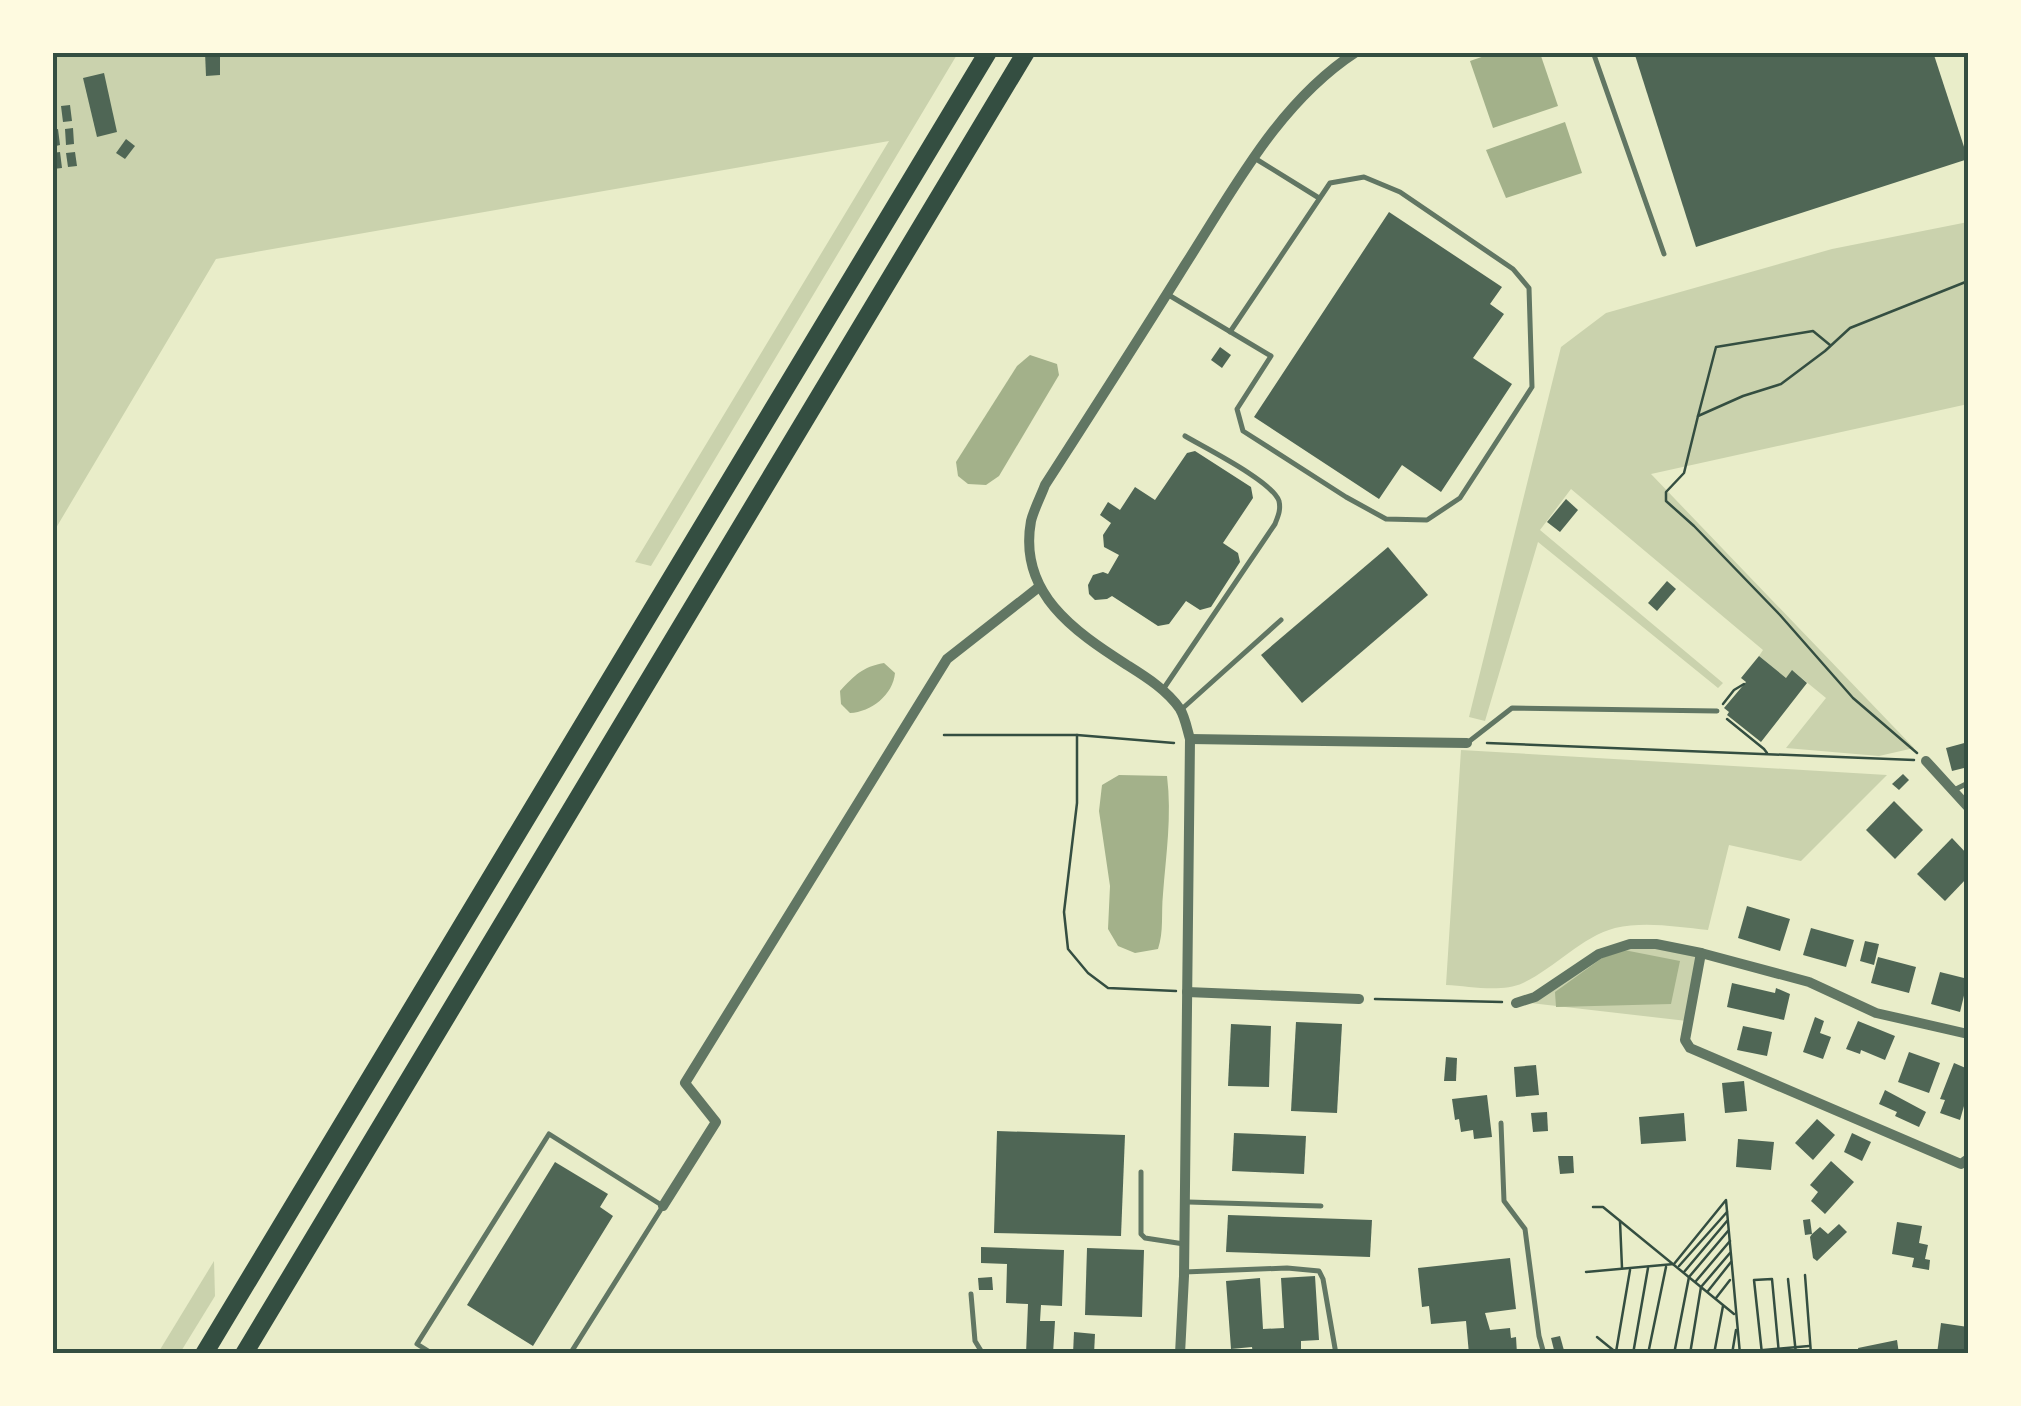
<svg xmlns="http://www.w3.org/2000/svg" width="2021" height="1406" font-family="Jost,sans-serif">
  <rect width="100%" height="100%" fill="#e9edc9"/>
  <g fill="#cad2ad">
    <polygon points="52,53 958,53 651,566 635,562 889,141 216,259 53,533"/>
    <polygon points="1968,222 1968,404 1651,474 1914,748 1879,756 1786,748 1826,698 1793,671 1786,678 1759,656 1763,650 1571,489 1540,530 1723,683 1718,688 1538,542 1485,721 1469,717 1561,347 1606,313 1832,249"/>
    <path d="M1461,750L1887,775L1801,861L1729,845L1708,930C1678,927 1645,921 1615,928C1581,937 1555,968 1523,983C1501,993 1470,986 1446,985Z"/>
    <polygon points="1630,946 1700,954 1687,1021 1521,1002 1599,956"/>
    <polygon points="214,1261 215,1296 180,1353 158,1353"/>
  </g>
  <g fill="#a3b18a">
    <polygon points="1496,52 1540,53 1558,106 1493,128 1470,61"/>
    <polygon points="1565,122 1582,173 1506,198 1486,150"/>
    <polygon points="1030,355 1057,364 1059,375 999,476 986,485 968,484 958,476 956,462 1017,366"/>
    <path d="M884,663L895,673C893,695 871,712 850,713L841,704L840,691C855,675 862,667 884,663Z"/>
    <path d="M1119,775L1167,776C1172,816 1166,855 1163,894C1161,914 1164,931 1158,949L1135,953L1118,946L1108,929L1110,886L1099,811L1102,785Z"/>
    <polygon points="1624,950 1680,961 1671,1004 1556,1007 1555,992 1602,958"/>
  </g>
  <g fill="#4f6655">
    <polygon points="205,52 220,52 220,75 206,76"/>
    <polygon points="1634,52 1933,52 1968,159 1696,247"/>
    <polygon points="104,73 117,132 97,137 83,78"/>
    <polygon points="70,105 72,121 63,122 61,106"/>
    <polygon points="73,128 74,144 66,145 65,129"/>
    <polygon points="58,129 60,145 52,147 52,130"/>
    <polygon points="126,139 135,146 125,159 116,153"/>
    <polygon points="60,152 62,168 53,169 52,153"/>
    <polygon points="75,152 77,166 68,167 66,153"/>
    <polygon points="1389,212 1502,287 1490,304 1504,314 1473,358 1512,384 1441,492 1402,465 1379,499 1254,417"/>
    <polygon points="1220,347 1231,355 1222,368 1211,360"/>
    <polygon points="1195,451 1251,487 1253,498 1223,543 1238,553 1240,562 1211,607 1200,610 1186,601 1169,624 1158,626 1112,596 1107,599 1095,600 1089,594 1088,585 1093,575 1103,572 1108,574 1119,555 1104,547 1103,535 1111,523 1100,515 1108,502 1120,510 1135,487 1155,500 1187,453"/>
    <polygon points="1566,499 1578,510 1560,532 1547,522"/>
    <polygon points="1388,547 1428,595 1302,703 1261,655"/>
    <polygon points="1667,581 1676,589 1657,611 1648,603"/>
    <polygon points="1759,656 1786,678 1792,670 1807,683 1761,742 1727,715 1729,712 1724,708 1746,682 1741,678"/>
    <polygon points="1968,742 1968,767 1952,771 1946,748"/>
    <polygon points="1903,774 1909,780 1899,790 1892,784"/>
    <polygon points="1894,801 1923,830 1895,859 1866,830"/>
    <polygon points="1952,838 1968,855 1968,877 1945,901 1917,874"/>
    <polygon points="1747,906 1790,919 1780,951 1738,938"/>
    <polygon points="1811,928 1854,940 1846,967 1803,955"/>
    <polygon points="1865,941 1879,944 1874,965 1860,961"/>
    <polygon points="1878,957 1916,967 1909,993 1871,983"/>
    <polygon points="1940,972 1968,979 1960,1012 1931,1004"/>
    <polygon points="1732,983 1775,993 1776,988 1790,994 1784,1020 1727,1007"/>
    <polygon points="1815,1017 1824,1021 1820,1033 1831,1037 1823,1059 1803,1052"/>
    <polygon points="1858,1021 1895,1036 1885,1060 1861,1050 1860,1054 1846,1049"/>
    <polygon points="1296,1022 1342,1024 1337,1113 1291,1111"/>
    <polygon points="1231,1024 1271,1026 1269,1087 1228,1086"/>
    <polygon points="1743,1026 1772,1032 1767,1056 1737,1050"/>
    <polygon points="1909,1052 1940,1063 1929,1093 1898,1082"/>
    <polygon points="1446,1057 1457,1058 1456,1081 1444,1081"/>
    <polygon points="1954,1063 1968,1069 1968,1092 1960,1120 1940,1113 1945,1100 1940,1099"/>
    <polygon points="1536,1065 1539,1095 1516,1097 1514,1067"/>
    <polygon points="1744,1081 1747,1111 1725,1113 1722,1083"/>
    <polygon points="1885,1090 1926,1112 1919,1127 1895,1116 1897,1112 1879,1104"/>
    <polygon points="1487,1095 1492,1137 1474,1139 1473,1130 1461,1132 1459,1119 1455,1120 1452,1099"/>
    <polygon points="1547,1112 1548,1131 1533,1132 1531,1113"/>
    <polygon points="1684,1113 1686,1141 1641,1144 1639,1117"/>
    <polygon points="1817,1119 1835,1135 1813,1160 1795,1143"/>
    <polygon points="997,1131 1125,1135 1121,1236 994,1233"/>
    <polygon points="1234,1133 1306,1136 1304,1174 1232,1171"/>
    <polygon points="1852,1133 1871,1142 1862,1161 1844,1152"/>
    <polygon points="1738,1139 1774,1142 1771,1170 1736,1167"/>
    <polygon points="1558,1156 1573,1156 1574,1173 1560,1174"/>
    <polygon points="1831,1161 1854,1182 1825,1214 1811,1201 1818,1192 1810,1185"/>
    <polygon points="555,1162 608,1194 600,1207 613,1216 533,1346 467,1305"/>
    <polygon points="1228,1215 1372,1220 1370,1257 1226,1252"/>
    <polygon points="1810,1219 1812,1234 1820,1227 1828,1234 1839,1224 1847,1232 1817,1261 1813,1258 1810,1237 1812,1234 1805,1235 1803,1220"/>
    <polygon points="1897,1222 1922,1226 1919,1243 1928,1245 1925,1259 1930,1260 1929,1270 1912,1267 1914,1258 1892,1254"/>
    <polygon points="981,1247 1064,1250 1062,1306 1041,1305 1040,1321 1055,1321 1053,1354 1026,1354 1028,1304 1006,1303 1007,1264 981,1263"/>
    <polygon points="1087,1248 1144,1250 1142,1317 1085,1315"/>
    <polygon points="1510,1258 1516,1309 1485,1313 1490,1330 1510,1328 1511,1338 1516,1337 1517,1354 1469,1354 1466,1321 1431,1324 1429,1306 1422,1307 1418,1268"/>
    <polygon points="1315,1276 1319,1340 1301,1341 1301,1354 1253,1354 1252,1347 1231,1349 1226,1281 1260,1278 1263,1329 1284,1328 1281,1278"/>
    <polygon points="992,1277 993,1290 979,1290 978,1278"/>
    <polygon points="1941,1323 1968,1327 1968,1354 1937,1354"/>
    <polygon points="1074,1332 1095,1334 1094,1354 1073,1354"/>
    <polygon points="1560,1336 1565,1354 1555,1354 1551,1338"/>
    <polygon points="1897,1340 1899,1354 1859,1354 1858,1348"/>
  </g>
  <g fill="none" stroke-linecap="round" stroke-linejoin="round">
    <g stroke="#344e41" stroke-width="2.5">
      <polyline points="1698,416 1716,347 1813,331 1830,345"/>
      <polyline points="1723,704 1734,690 1744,684"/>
      <polyline points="1727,719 1764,749 1767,753"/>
      <polyline points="944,735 1077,735 1174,743"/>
      <polyline points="1077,735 1077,803 1064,912 1068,949 1088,973 1108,988 1176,991"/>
      <polyline points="1487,743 1914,760"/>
      <polyline points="1917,753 1853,698 1780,615 1694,526 1666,501 1666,492 1684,473 1698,416 1743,396 1781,384 1825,351 1850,328 1968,281"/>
      <polyline points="1375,999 1502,1002"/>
      <polyline points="1593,1207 1603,1207 1734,1314"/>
      <polyline points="1620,1221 1622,1268"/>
      <polyline points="1679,1266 1727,1212"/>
      <polyline points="1586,1272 1674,1264 1726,1200 1740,1354"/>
      <polyline points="1684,1272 1727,1221"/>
      <polyline points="1805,1275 1811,1354"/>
      <polyline points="1788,1279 1796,1354"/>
      <polyline points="1696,1281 1730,1241"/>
      <polyline points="1708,1291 1731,1262"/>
      <polyline points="1716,1298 1730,1280"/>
      <polyline points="1597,1337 1618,1354"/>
      <polyline points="1616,1352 1630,1270"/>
      <polyline points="1742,1352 1809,1346"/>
      <polyline points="1633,1354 1648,1268"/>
      <polyline points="1648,1354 1666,1267"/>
      <polyline points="1674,1354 1689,1277 1728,1231"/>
      <polyline points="1690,1354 1701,1287 1730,1253"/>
      <polyline points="1714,1354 1723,1306"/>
      <polyline points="1732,1354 1736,1330"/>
      <polyline points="1762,1354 1754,1280 1772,1279 1779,1354"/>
    </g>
    <g stroke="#617663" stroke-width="5">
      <polyline points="1593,52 1664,254"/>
      <polyline points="1256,159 1319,198"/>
      <polyline points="1167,294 1271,356 1237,409 1243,431 1346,497 1386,519 1427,520 1460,498 1532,387 1529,288 1513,269 1400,192 1364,177 1330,183 1230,332"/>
      <path d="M1164,688L1275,524C1278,516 1281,510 1279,501C1272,481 1205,448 1185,436"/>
      <polyline points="1183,708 1281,620"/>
      <polyline points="1467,743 1512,708 1717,711"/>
      <polyline points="1956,789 1968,783"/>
      <polyline points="1501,1123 1504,1201 1525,1229 1539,1336 1544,1354"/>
      <polyline points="1141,1172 1141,1234 1145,1238 1184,1244"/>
      <polyline points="1188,1202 1321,1206"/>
      <polyline points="1184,1272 1287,1268 1319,1271 1323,1279 1336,1354"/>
      <polyline points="971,1294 975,1341 983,1354"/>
      <polyline points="433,1354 417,1344 549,1134 663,1206 570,1354"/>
    </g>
    <g stroke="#617663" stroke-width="10">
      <polyline points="1190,739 1467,743"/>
      <polyline points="1926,761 1968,807"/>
      <polyline points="1701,953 1685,1040 1690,1048 1961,1164 1968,1159"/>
      <polyline points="1187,992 1359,999"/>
      <polyline points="1516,1003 1535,997 1599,954 1630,944 1656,944 1701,953 1809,982 1876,1013 1968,1034"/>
      <polyline points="663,1206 716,1122 685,1083 947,659 1039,587"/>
      <path d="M1180,1354L1184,1276L1190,739C1187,729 1185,717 1180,709C1167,690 1146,677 1127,665C1074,631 1018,593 1031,521C1034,509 1041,496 1045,485C1092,412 1139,339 1185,265C1234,189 1278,103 1356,52"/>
    </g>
    <g stroke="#344e41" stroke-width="18">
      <polyline points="204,1354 988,52"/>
      <polyline points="244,1354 1026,52"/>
    </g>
  </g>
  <rect width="2021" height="1406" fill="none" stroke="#fefae0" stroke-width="110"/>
  <rect x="55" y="55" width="1911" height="1296" fill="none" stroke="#344e41" stroke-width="4"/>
</svg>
